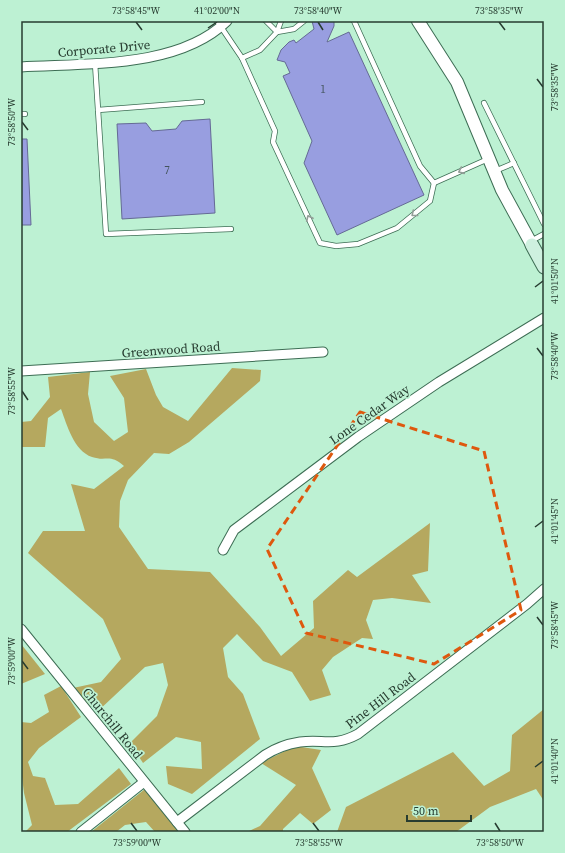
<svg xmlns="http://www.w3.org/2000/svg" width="565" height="853" font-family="'Source Serif 4',serif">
  <rect width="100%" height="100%" fill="#bdf1d3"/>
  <g fill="#b5a85f">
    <path d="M232,368L261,370L260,381L189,442L169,454L154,453L128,480L120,501L119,527L148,569L210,572L260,627L281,656L314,628L313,601L348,570L357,577L430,523L428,571L412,575L431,603L392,598L373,600L366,620L373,639L362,638L333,657L322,670L331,695L310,701L292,672L263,661L237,634L223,648L228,677L243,694L260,739L192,794L168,784L166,766L202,769L201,742L176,737L143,763L130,743L157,716L168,685L163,663L145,667L97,712L73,688L101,682L121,659L103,619L28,553L43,531H85L71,484L94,489L124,466C109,453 107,462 92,457C74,451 67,425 61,409L48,418L45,447H21V422L31,421L50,397L48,377L90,372L88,394L94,422L114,441L128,432L124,398L110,376L146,369L156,395L163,407L188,421Z"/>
    <polygon points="21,644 45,674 21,684"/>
    <polygon points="61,686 81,717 39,748 28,762 33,776 45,778 55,805 78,804 119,768 131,784 67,832 25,832 32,825 24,793 21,769 21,722 31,723 49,712 44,695"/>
    <polygon points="544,709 544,801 536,789 490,807 456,832 337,832 346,807 453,752 484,786 510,771 512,735"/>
    <polygon points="295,746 321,750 312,768 331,810 313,824 300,813 283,829 283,832 247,832 260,826 296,785 261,763"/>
    <polygon points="145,789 180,832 155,832 146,822 125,825 116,832 91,832"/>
  </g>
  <g fill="#989ee0" stroke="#656a95">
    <polygon points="312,21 334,21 334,26 327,42 349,32 424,195 337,235 304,163 312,141 283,76 290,73 285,62 277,60 281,50 289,42 294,40 296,43 314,29"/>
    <polygon points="210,119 215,213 122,219 117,124 146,123 152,131 176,129 182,121"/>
    <polygon points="21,139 27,139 31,225 21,225"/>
  </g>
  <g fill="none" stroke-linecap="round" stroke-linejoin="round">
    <defs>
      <g id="service">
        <polyline points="217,21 242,58 275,131 273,142 320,243 336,246 358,244 397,228 430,201 434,183"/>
        <polyline points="266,21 277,32 281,21"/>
        <polyline points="354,21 420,166 434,183"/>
        <polyline points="242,58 260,50 277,32 294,29 304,21"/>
        <polyline points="95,63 106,234 231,229"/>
        <polyline points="484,103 544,224"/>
        <polyline points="98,110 202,102"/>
        <polyline points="21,114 25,114"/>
        <polyline points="495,171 514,163"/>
        <polyline points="434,183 488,159"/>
        <polyline points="531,241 544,234"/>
      </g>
      <g id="minor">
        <path d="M21,67C85,63 178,69 227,21"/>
        <polyline points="21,371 323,352"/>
        <polyline points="223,550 234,530 358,437 439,382 544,318"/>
        <polyline points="21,629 185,832"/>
        <path d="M177,822L265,755C276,748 287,744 300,742C324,739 334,747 358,734L527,604L544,589"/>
        <polyline points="81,832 144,782"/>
      </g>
      <polyline id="tertiary" points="418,21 457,82 502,190 532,245"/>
      <polyline id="secondary" points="532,245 544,267"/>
    </defs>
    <use href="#service" stroke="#3d6d54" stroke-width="6"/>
    <use href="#minor" stroke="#3d6d54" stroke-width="11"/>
    <use href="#tertiary" stroke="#3d6d54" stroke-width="14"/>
    <use href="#secondary" stroke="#3d6d54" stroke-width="15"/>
    <use href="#service" stroke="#fff" stroke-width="4.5"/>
    <use href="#minor" stroke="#fff" stroke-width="9"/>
    <use href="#tertiary" stroke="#fff" stroke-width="12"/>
    <use href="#secondary" stroke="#cef0df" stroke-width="13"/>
  </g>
  <defs><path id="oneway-chevron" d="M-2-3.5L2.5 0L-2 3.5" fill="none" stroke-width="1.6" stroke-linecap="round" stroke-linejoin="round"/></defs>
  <g stroke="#939e98">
    <use href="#oneway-chevron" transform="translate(461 171) rotate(156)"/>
    <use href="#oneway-chevron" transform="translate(414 214) rotate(141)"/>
    <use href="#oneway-chevron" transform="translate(309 218) rotate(-115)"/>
  </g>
  <path fill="none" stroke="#de580e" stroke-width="3" stroke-dasharray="8 5" stroke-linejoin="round" d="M360,412L484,451L521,610L434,664L306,633L267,549Z"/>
  <path fill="none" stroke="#273c30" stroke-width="1.5" d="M136,22L142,30M318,22L323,30M499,22L505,30M208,28L217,22M537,79L543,87M22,122L28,130M535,287L543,281M537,348L543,356M22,391L28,400M535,527L543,521M537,617L543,625M22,661L28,669M535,767L543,761M131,823L137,831M313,823L319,831M495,823L500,831"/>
  <g text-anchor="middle" stroke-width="3.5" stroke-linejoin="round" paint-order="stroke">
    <g font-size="11" fill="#43545c">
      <text x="323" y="93">1</text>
      <text x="167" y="174">7</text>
    </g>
    <g font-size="13" fill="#273c30" stroke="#bdf1d3">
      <text transform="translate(104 48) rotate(-5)" y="5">Corporate Drive</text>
      <text transform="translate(171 349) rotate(-4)" y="5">Greenwood Road</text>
      <text transform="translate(369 414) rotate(-35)" y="5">Lone Cedar Way</text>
      <text transform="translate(380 700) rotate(-37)" y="5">Pine Hill Road</text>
      <text transform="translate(113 723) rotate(51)" y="5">Churchill Road</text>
    </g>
  </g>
  <rect width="565" height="853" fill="none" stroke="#bdf1d3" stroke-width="44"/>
  <path d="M407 815v6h64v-6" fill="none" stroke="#273c30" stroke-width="2"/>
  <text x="413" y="815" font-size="12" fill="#273c30" stroke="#bdf1d3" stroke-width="3" paint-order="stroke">50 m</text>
  <rect x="22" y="22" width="521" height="809" fill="none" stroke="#273c30" stroke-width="1.5"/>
  <g font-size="10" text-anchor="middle" fill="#273c30">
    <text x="136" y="14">73°58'45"W</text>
    <text x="217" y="14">41°02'00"N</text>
    <text x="318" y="14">73°58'40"W</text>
    <text x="499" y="14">73°58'35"W</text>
    <text transform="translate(554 87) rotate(-90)" y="4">73°58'35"W</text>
    <text transform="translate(11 122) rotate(-90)" y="4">73°58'50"W</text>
    <text transform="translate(554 281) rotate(-90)" y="4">41°01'50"N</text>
    <text transform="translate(554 356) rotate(-90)" y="4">73°58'40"W</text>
    <text transform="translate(11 391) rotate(-90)" y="4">73°58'55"W</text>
    <text transform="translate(554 521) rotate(-90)" y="4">41°01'45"N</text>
    <text transform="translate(554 625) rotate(-90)" y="4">73°58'45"W</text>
    <text transform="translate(11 661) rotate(-90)" y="4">73°59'00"W</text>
    <text transform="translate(554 761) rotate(-90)" y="4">41°01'40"N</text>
    <text x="137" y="846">73°59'00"W</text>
    <text x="319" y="846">73°58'55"W</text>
    <text x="500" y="846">73°58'50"W</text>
  </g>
</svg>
